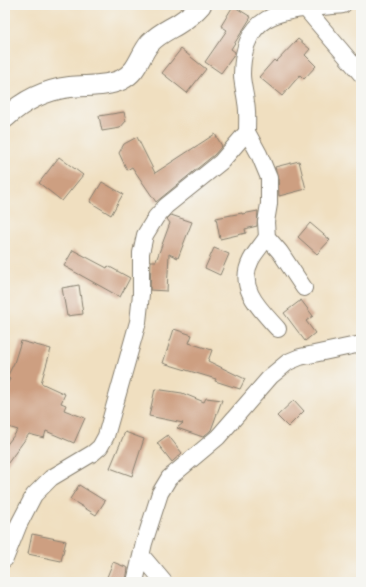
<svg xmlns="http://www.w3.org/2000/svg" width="366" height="587" font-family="Delius,sans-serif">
  <rect width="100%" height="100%" fill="#f6f6f2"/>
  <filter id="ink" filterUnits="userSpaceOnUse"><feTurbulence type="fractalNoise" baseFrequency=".025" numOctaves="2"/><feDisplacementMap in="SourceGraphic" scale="8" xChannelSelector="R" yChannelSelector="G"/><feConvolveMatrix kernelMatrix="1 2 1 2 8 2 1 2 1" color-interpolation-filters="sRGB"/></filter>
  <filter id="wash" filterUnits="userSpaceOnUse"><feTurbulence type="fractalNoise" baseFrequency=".012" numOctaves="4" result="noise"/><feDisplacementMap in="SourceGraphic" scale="16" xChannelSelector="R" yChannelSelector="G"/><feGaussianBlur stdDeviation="0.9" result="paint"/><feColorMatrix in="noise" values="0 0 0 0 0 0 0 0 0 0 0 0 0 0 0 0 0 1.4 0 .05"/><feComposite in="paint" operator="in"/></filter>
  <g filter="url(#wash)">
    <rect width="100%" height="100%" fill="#f0dfc0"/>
    <g id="blocks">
      <g fill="#cd9f81">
        <polygon points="233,6 251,17 231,49 235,52 235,54 221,73 205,62 227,30 221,26"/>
        <polygon points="298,39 310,49 305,55 316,66 304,79 300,75 282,96 259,77 274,60 276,62"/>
        <polygon points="181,49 206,69 187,93 162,73"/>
        <polygon points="124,112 126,121 120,128 102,131 99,116"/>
        <polygon points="215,134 222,146 214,155 156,202 132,167 127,170 119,153 124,144 137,137 155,173"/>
        <polygon points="59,157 83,175 62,201 39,183"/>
        <polygon points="299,161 306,189 279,196 278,178 275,167"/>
        <polygon points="102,182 123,194 111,215 90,202"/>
        <polygon points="258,211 257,226 245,229 246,233 220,239 216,218 242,213 242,214"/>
        <polygon points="171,215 192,222 178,258 169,254 167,291 150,290 151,261 156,261 170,223 167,219"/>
        <polygon points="310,223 330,240 317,254 298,237"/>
        <polygon points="214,248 229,254 220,275 205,268"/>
        <polygon points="73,250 107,268 108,266 130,278 120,297 64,266"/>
        <polygon points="79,285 83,314 67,316 62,288"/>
        <polygon points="301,300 313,316 306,321 315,333 305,341 284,313"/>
        <polygon points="174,329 192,335 189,343 212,350 208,361 245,379 240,389 215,381 216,379 163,363"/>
        <polygon points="21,341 51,349 41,383 65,394 61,403 66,405 64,410 85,418 74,443 46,431 44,438 29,434 5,467 5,447 18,430 5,426 5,388 10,379 7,377 14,363"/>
        <polygon points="155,389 182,393 204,402 206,398 222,400 211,430 203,437 177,428 183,423 149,416"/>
        <polygon points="294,400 304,411 288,427 277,416"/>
        <polygon points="125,432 144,439 132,476 110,468"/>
        <polygon points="168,435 182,453 172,462 157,443"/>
        <polygon points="79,485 105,501 96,515 70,499"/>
        <polygon points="32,534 66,541 61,561 28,554"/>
        <polygon points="113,562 128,568 126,582 105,582"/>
      </g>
    </g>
  </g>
  <g filter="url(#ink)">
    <use href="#blocks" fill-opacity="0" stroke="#867e6e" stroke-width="1"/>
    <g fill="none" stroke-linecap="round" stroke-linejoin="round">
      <defs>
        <g id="minor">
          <polyline points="306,9 361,74"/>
          <polyline points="247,132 259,154 269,178 269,204 266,222 267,237 280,252 304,288"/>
          <path d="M267,237C262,245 255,252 251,260C236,288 261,310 278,329"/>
          <polyline points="142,556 164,582"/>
          <path d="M5,559L19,524L34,495L51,478L93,453L100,447L106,436L138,322L141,294V253L145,235L156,217L166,206L221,162L247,132C247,122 248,112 246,102C245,93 242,83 242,74C243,6 289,11 343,5"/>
          <polyline points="135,582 144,543 160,493 169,478 218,437 271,376 288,362 300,357 361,344"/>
        </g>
        <path id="tertiary" d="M5,118C23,101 45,90 70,87C86,85 106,87 121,80C139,71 139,56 150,43C158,34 168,30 178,24C186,19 195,12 201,5"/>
      </defs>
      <use href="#minor" stroke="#867e6e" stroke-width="18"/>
      <use href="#tertiary" stroke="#867e6e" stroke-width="22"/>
      <use href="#minor" stroke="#fff" stroke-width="16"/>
      <use href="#tertiary" stroke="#fff" stroke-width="20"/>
    </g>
  </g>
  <rect width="366" height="587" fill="none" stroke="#f6f6f2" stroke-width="20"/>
</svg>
